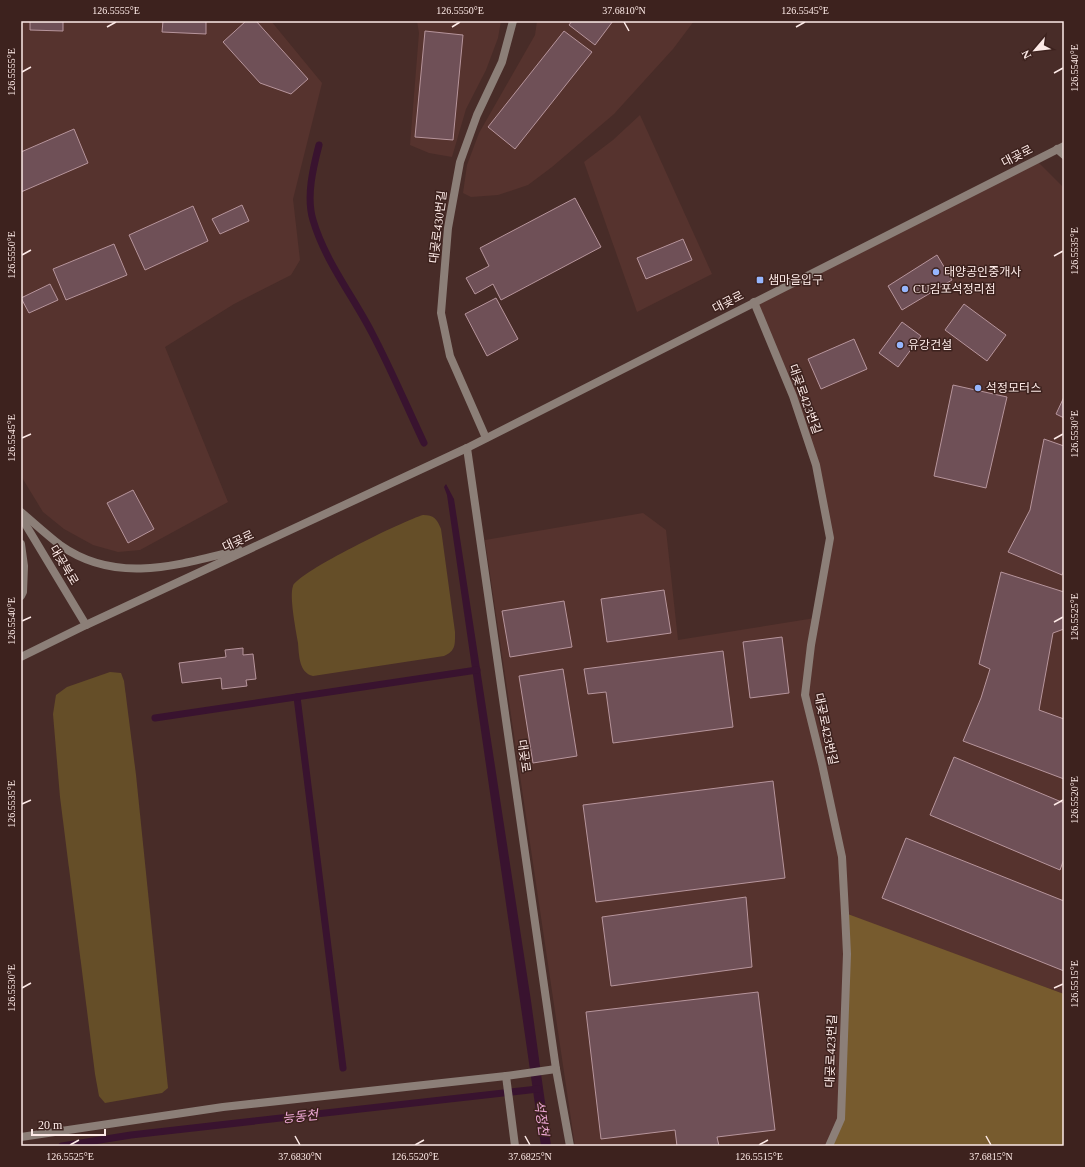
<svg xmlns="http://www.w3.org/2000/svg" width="1085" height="1167" font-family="'Times New Roman','Noto Sans KR',serif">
  <rect width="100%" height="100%" fill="#482c28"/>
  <g fill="#56332e">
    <polygon points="21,21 271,21 322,83 293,199 300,260 291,275 234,304 165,347 228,502 140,550 118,552 93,545 64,529 43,512 21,476"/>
    <polygon points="417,21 501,21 498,38 486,70 466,109 452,157 429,153 410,145 419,33"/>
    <polygon points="537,21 694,21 673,49 614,114 552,167 528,185 498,195 471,197 463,193 467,165 479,133 535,35"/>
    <polygon points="640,115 712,274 637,312 584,162 613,140"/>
    <polygon points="1036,160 1064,188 1064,994 845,914 841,1119 829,1146 575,1146 485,540 643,513 666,530 678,640 815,618 830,538 816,465 754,302"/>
  </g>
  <g fill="#654e28">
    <path d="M423,515C434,515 437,519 441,529L455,632C455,644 456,651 444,656L313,676C299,673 299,655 298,643C296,631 289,596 293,586C298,572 405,520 423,515Z"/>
    <polygon points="110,672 121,673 124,681 136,775 168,1088 162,1093 105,1103 99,1096 95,1074 60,797 53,714 56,695 67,687"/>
  </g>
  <polygon fill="#775b2e" points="845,913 1064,994 1064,1146 828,1146 841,1119"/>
  <polygon fill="#39132f" points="446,484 454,499 531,1001 551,1146 541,1146 447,495 444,487"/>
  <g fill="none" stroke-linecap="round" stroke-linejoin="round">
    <g stroke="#39132f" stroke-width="7">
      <path d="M319,145C313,168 306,197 313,220C325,261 353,296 372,333C391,369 407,407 424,443"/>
      <polyline points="297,697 343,1068"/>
      <polyline points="155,718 477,670"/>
      <polyline points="62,1146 131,1135 538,1089"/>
    </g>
  </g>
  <g fill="#6f5057" stroke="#b7959c">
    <polygon points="30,21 63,21 63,31 30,30"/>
    <polygon points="163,21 206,21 206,34 162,32"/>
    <polygon points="246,21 256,21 308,79 291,94 260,83 223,42"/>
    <polygon points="572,21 613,21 595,45 569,25"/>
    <polygon points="425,31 463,35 453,140 415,137"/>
    <polygon points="564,31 592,52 515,149 488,127"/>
    <polygon points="74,129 88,163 21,192 21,152"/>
    <polygon points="575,198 601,247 501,300 493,284 475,294 466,278 489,266 480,248"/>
    <polygon points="242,205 249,221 220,234 212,219"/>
    <polygon points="193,206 208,241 145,270 129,235"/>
    <polygon points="683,239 692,260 646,279 637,258"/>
    <polygon points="114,244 127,275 66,300 53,269"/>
    <polygon points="937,255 952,280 902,310 888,286"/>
    <polygon points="50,284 58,300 29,313 21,298"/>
    <polygon points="496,298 518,339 487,356 465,314"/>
    <polygon points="964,304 1006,335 987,361 945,330"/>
    <polygon points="902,322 921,336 898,367 879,353"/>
    <polygon points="854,339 867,369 821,389 808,359"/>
    <polygon points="953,385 1007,397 986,488 934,476"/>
    <polygon points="1064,397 1064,418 1056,414"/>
    <polygon points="1044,439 1064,446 1064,570 1062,575 1008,552 1030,510"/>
    <polygon points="133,490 154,529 128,543 107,503"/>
    <polygon points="1001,572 1064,592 1064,629 1053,633 1039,710 1064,719 1064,779 963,741 981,698 990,669 979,664"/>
    <polygon points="664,590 671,633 607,642 601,599"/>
    <polygon points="564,601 572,647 510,657 502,611"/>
    <polygon points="782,637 789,693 750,698 743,642"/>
    <polygon points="243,648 243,655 253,654 256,679 246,680 247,686 222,689 221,678 182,683 179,663 226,657 225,650"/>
    <polygon points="723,651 733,727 613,743 606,692 588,694 584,669"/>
    <polygon points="563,669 577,756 533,763 519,676"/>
    <polygon points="954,757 1064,803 1064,859 1060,870 930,815"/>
    <polygon points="773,781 785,878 596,902 583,805"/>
    <polygon points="906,838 1064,901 1064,971 882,898"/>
    <polygon points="746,897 752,967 611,986 602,917"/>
    <polygon points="758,992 775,1130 717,1137 719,1146 677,1146 675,1130 601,1139 586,1012"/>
  </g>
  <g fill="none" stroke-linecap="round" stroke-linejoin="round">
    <g stroke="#8c7f78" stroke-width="8">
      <polyline points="1057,149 1064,155"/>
      <polyline points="486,438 450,356 441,313 448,228 460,162 477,115 502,62 513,21"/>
      <polyline points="467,448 556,1069 570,1146"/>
      <polyline points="21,1137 223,1107 506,1076"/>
      <polyline points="515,1146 506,1076 556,1069"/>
    </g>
    <polyline stroke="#8c7f78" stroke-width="8" points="754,302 793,396 816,465 830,538 811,645 805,695 822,764 842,857 845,913 847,954 841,1119 829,1146"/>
    <g stroke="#8c7f78" stroke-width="8">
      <path d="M21,512C34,523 47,535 60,545C116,585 178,565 239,550"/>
      <polyline points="21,517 86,625"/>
      <polyline points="21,544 24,566 23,592 21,596"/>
      <polyline points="21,657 86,625 467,448 1064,146"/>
    </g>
  </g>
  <path fill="none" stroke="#fdeae7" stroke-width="1.5" d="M624,22L629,31M107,27L116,22M452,27L460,22M796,27L805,22M22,72L31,67M1054,73L1063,68M22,255L31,250M1054,256L1063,251M22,438L31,434M1054,439L1063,434M22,621L31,617M1054,622L1063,617M22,804L31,800M1054,805L1063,800M22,988L31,983M1054,988L1063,984M295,1136L300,1145M525,1136L530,1145M986,1136L991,1145M70,1145L79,1140M415,1145L424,1140M759,1145L768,1140"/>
  <g fill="#96b6fd" stroke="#3d221e" stroke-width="1.5">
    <circle cx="936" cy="272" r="4"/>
    <rect x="756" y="276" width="8" height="8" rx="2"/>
    <circle cx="905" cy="289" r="4"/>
    <circle cx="900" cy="345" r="4"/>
    <circle cx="978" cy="388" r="4"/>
  </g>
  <g text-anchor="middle" stroke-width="3" stroke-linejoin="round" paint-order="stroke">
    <g font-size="12" fill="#fdeae7" stroke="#3d221e">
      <text transform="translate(1017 156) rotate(-27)" y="4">대곶로</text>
      <text transform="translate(438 227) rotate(-83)" y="4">대곶로430번길</text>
      <text transform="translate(728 302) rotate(-27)" y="4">대곶로</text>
      <text transform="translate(805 399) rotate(70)" y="4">대곶로423번길</text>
      <text transform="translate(238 541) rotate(-25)" y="4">대곶로</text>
      <text transform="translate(64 565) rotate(59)" y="4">대곶북로</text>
      <text transform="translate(826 729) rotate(78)" y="4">대곶로423번길</text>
      <text transform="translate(524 756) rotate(82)" y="4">대곶로</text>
      <text transform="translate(831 1051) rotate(-88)" y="4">대곶로423번길</text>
    </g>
    <g font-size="12" fill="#fdeae7" stroke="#3d221e" text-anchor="start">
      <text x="944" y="276">태양공인중개사</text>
      <text x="768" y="284">샘마을입구</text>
      <text x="913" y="293">CU김포석정리점</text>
      <text x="908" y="349">유강건설</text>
      <text x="986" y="392">석정모터스</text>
    </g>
    <g font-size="13" font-style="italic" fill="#f1aad9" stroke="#3d221e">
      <text transform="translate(300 1116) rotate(-6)" y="5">능동천</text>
      <text transform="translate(542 1118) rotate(82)" y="5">석정천</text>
    </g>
  </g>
  <rect width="1085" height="1167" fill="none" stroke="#3d221e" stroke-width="44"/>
  <g transform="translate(1035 50) rotate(242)" stroke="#3d221e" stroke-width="3" paint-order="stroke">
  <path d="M0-3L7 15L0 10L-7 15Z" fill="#fdeae7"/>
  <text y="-6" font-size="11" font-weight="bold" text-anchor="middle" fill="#fdeae7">N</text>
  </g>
  <path d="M32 1129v6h73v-6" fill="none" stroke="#fdeae7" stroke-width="2"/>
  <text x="38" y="1129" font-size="12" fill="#fdeae7" stroke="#3d221e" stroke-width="3" paint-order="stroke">20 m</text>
  <rect x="22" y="22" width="1041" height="1123" fill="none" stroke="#fdeae7" stroke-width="1.5"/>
  <g font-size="10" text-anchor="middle" fill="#fdeae7">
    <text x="116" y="14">126.5555°E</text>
    <text x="460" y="14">126.5550°E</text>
    <text x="624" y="14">37.6810°N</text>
    <text x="805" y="14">126.5545°E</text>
    <text transform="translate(1074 68) rotate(-90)" y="4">126.5540°E</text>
    <text transform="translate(11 72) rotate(-90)" y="4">126.5555°E</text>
    <text transform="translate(1074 251) rotate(-90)" y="4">126.5535°E</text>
    <text transform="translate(11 255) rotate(-90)" y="4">126.5550°E</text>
    <text transform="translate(1074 434) rotate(-90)" y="4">126.5530°E</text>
    <text transform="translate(11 438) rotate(-90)" y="4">126.5545°E</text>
    <text transform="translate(1074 617) rotate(-90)" y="4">126.5525°E</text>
    <text transform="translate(11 621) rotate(-90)" y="4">126.5540°E</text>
    <text transform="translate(1074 800) rotate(-90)" y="4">126.5520°E</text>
    <text transform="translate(11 804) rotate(-90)" y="4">126.5535°E</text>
    <text transform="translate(1074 984) rotate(-90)" y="4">126.5515°E</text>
    <text transform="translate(11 988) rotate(-90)" y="4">126.5530°E</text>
    <text x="70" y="1160">126.5525°E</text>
    <text x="300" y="1160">37.6830°N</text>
    <text x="415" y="1160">126.5520°E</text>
    <text x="530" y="1160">37.6825°N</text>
    <text x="759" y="1160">126.5515°E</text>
    <text x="991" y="1160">37.6815°N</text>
  </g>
</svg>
